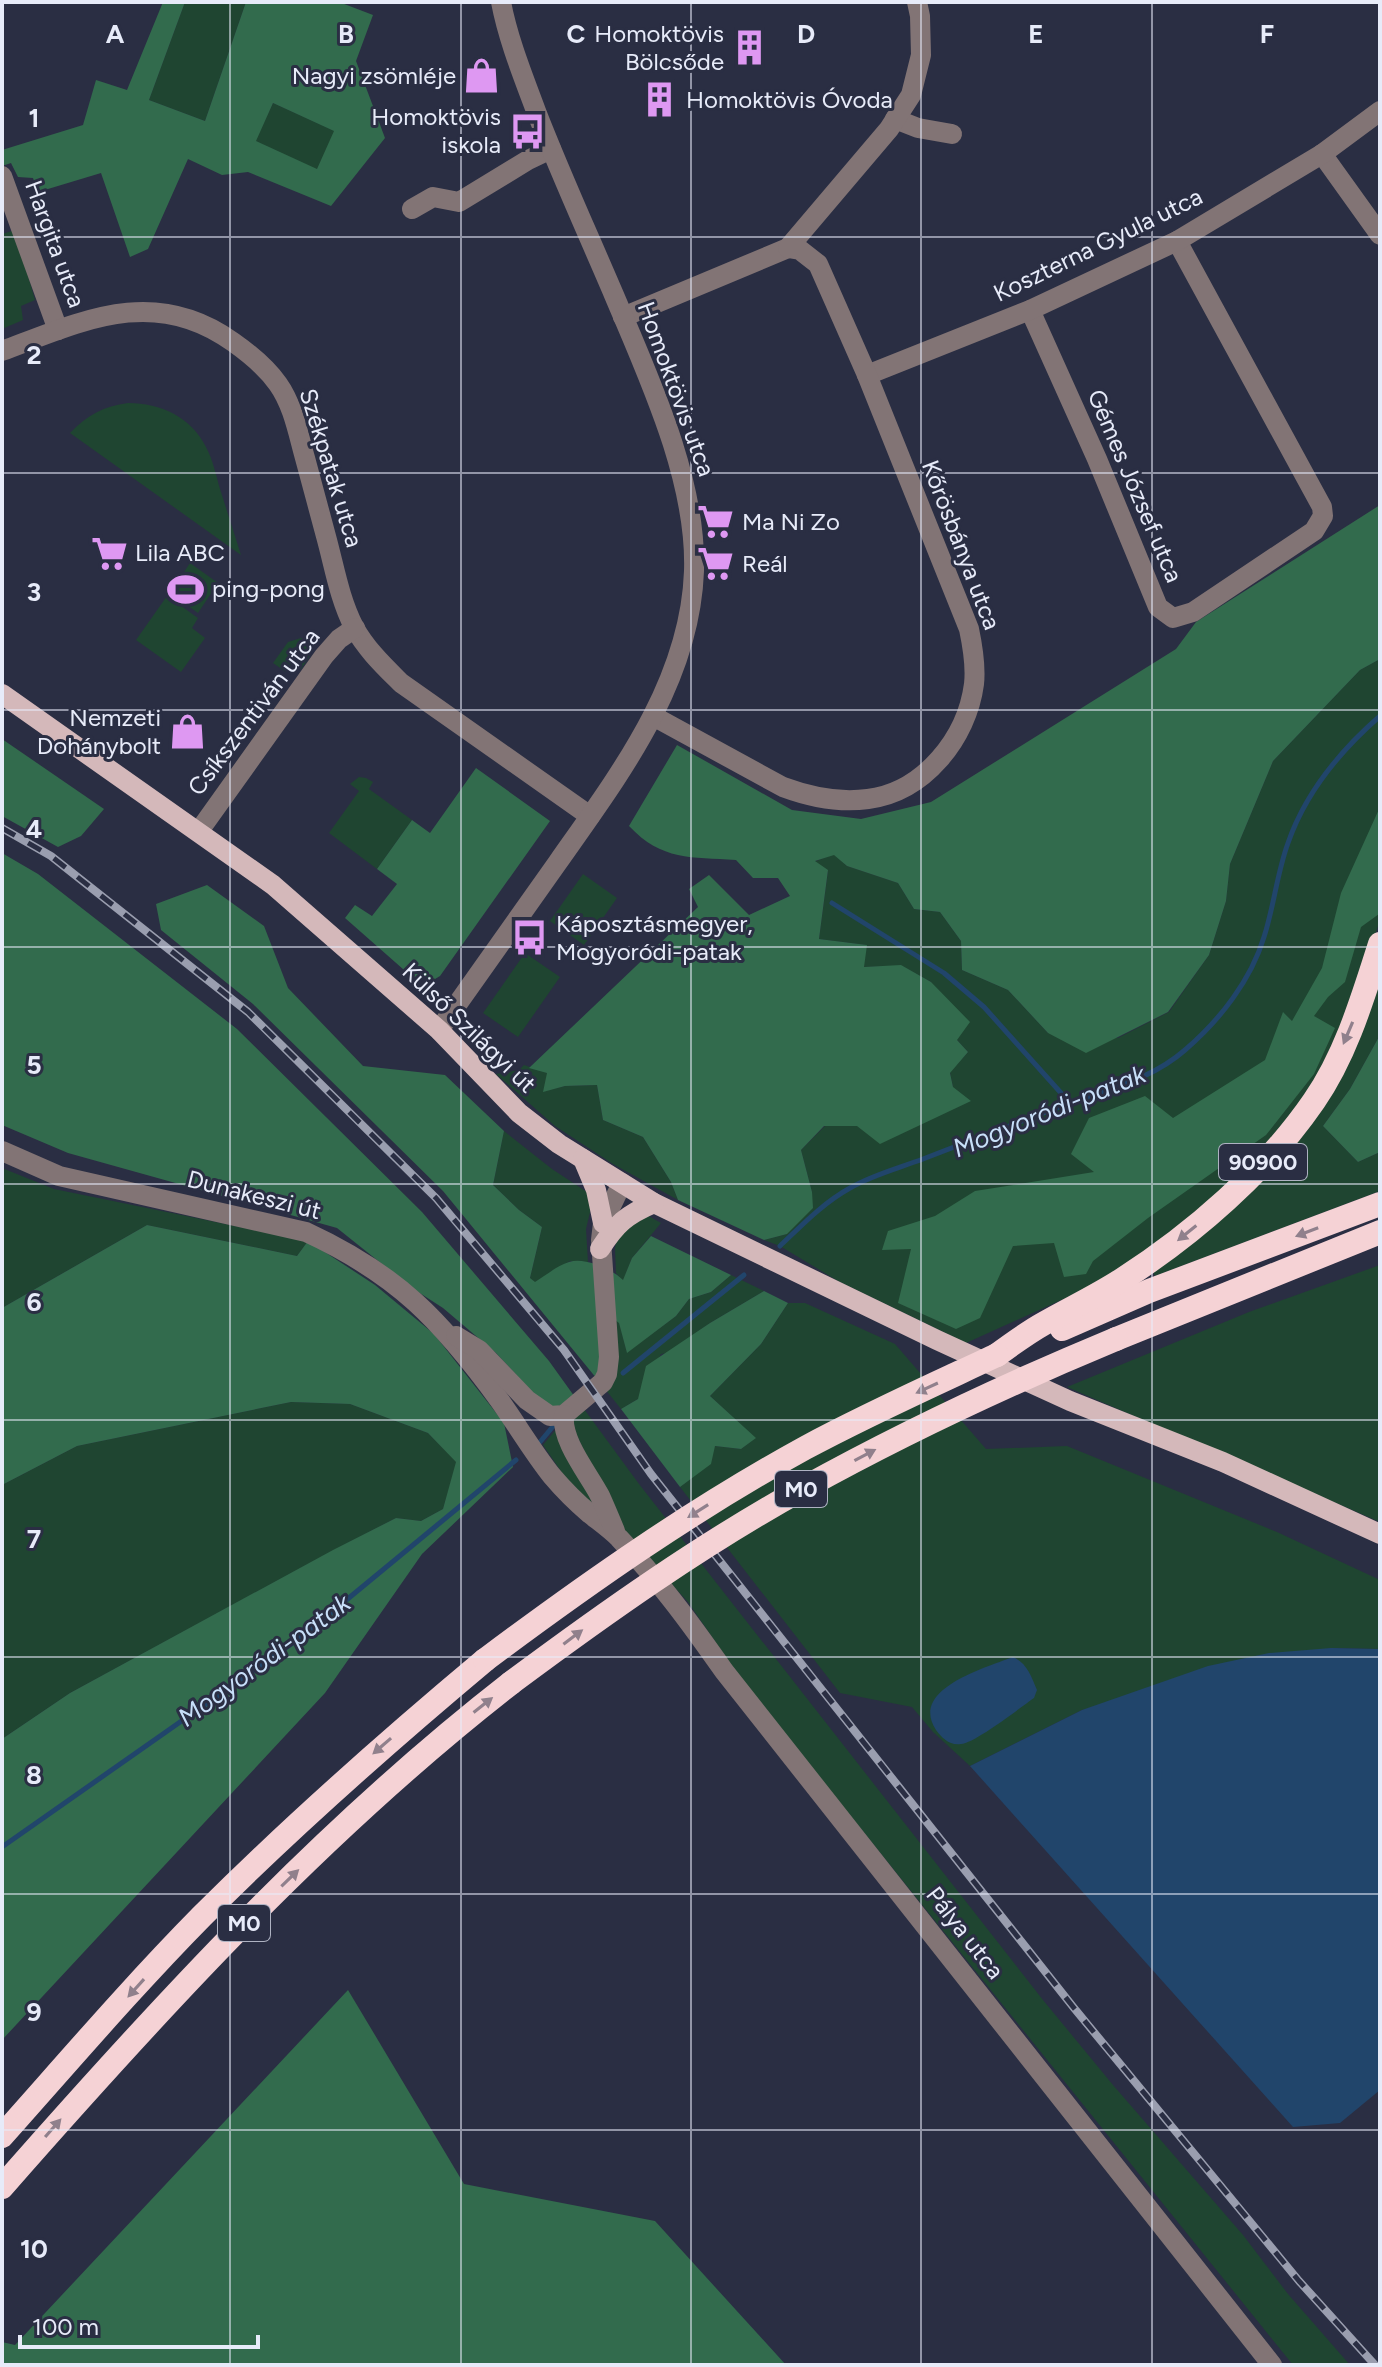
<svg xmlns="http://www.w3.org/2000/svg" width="1382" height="2367" font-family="Figtree,sans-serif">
  <rect width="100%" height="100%" fill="#2a2e43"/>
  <g fill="#1f4531">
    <polygon points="185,2 246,2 205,121 149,100"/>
    <polygon points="273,103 335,131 317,170 255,141"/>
    <polygon points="15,230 35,300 21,306 23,320 2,329 2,234"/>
    <path d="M128,403C161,403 191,417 206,447C213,460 216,475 220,489C227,511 234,533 241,555L70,433C87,415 104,406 128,403Z"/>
    <polygon points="190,563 218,583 198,613 170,593"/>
    <polygon points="167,596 198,618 192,628 205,638 181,672 136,640"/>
    <path d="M301,638C318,645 310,657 301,669L292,663L286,672L273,663L288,642Z"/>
    <polygon points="1380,659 1380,920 1352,1005 1316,1085 1212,1207 1112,1277 966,1343 838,1281 780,1246 764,1240 787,1234 812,1192 801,1150 825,1126 857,1126 953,1087 950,1072 968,1052 957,1040 931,982 902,966 863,967 866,945 819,939 828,871 814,862 834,854 847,866 898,883 914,909 940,912 961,941 962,970 1008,990 1048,1033 1118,1038 1169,1012 1209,955 1226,901 1230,864 1273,761 1360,670"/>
    <polygon points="359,777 366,778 373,782 369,789 412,820 377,869 329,833 359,791 350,784"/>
    <polygon points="583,874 617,898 584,945 550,921"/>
    <polygon points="525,953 560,977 518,1037 483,1013"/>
    <polygon points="1380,971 1380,1035 1350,1089 1323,1126 1358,1162 1380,1152 1380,1191 1155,1276 1153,1272 1275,1164"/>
    <polygon points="524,1065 548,1073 544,1091 565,1086 597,1085 603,1120 643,1137 671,1182 678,1200 613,1164 555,1126 496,1074 519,1070"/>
    <polygon points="504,1131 552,1169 590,1194 591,1208 586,1229 588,1262 570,1261 535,1283 530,1278 542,1227 519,1210 493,1185"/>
    <polygon points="2,1168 54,1189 308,1241 297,1256 147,1225 2,1308"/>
    <polygon points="645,1214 661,1223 632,1258 623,1281 616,1273 615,1248 618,1233"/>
    <polygon points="1380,1265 1380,1522 1067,1387 1249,1312"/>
    <polygon points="731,1275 764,1291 710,1323 668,1353 661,1354 638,1399 621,1409 597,1379 611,1317 619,1322 627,1352 676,1316 689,1299 711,1292"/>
    <polygon points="788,1303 805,1303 895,1344 986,1449 1067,1446 1277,1532 1380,1580 1380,1649 1331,1648 1082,1710 970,1766 933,1732 912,1707 840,1693 680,1487 694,1476 715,1446 741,1449 755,1438 710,1396 761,1344"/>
    <polygon points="291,1402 350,1404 428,1433 457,1462 443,1509 421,1521 396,1518 334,1550 70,1693 2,1739 2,1485 77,1446"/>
    <polygon points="584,1409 639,1484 1043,2000 1113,2085 1243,2235 1288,2294 1350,2365 1293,2365 745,1685 688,1602 621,1529 571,1423"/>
    <polygon points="558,1427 607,1521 567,1480 543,1445"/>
  </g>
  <g fill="#326b4d" fill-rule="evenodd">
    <path d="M163,2H185L149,100L205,121L246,2H339L373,15L356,61L385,138L331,206L248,172L222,175L188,159L148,249L130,257L101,173L38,192L33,178L18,177L11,163L2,166V150L83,125L96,80L127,90ZM273,103L334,131L317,169L256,141Z"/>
    <path d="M1380,505V659L1360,670L1273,761L1230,864L1226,901L1209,955L1168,1012L1086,1053L1048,1033L1008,990L962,970L961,941L940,912L914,909L898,883L847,866L834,855L815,861L828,870L819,939L867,945L864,967L901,965L931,982L970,1022L957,1040L968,1052L950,1073L953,1087L971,1101L880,1144L857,1126H824L801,1150L812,1192L813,1208L787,1234L764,1240L678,1200L671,1182L643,1137L603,1120L597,1085L565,1086L543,1092L547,1073L529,1068L698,907L689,889L709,875L749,915L790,896L778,878H753L736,860C691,857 662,861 629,826L677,745L792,810L861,819L931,802L1176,649L1196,622Z"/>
    <polygon points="2,739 104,809 81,836 58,847 2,816"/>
    <polygon points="476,768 550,821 440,976 435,979 412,977 345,918 355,905 372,916 397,884 377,869 412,820 430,833"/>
    <polygon points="1380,807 1379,914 1361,927 1345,982 1328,997 1314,1016 1335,1028 1314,1074 1266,1135 1148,1218 1093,1261 1086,1274 1064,1277 1054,1243 1013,1246 980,1318 956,1329 898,1303 911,1249 882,1250 888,1231 935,1216 975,1191 1094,1172 1071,1154 1089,1118 1145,1096 1173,1118 1265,1060 1283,1012 1292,1021 1322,968 1341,893"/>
    <polygon points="2,853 38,874 237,1029 422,1212 549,1361 577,1400 548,1409 496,1353 443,1308 412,1288 337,1228 68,1153 2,1125"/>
    <path d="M207,885L264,926L288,988L363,1066L445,1075L504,1131L493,1185L519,1210L542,1227L530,1278L535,1282C545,1276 558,1265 569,1262C585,1257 612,1269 623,1280L632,1258L651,1236L731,1275L711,1292L689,1299L676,1316L627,1353L619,1323L611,1317L597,1379L443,1191L253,1004L161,930L156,904Z"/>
    <polygon points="1380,1035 1380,1152 1358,1162 1323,1126 1350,1089"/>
    <polygon points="147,1225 297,1256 308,1241 375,1285 434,1334 504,1423 513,1467 422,1554 325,1693 2,2040 2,1739 70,1693 333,1550 396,1518 421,1521 443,1509 456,1462 428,1433 350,1404 291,1402 77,1446 2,1485 2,1308"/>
    <polygon points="764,1291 788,1303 761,1344 710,1396 756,1438 741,1449 715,1446 711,1464 680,1487 621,1409 638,1399 646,1366 710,1323"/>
    <polygon points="348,1990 464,2184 655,2221 786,2365 2,2365 2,2342 15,2345"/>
  </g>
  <g fill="#21456b">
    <polygon points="1331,1648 1380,1649 1380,2090 1340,2123 1293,2127 970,1766 1082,1710 1208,1666 1269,1653"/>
    <path d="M1013,1657C1027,1663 1031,1676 1037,1690L1034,1698C1021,1707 975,1743 961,1744C950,1746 942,1738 936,1730C909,1689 985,1668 1013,1657Z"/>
  </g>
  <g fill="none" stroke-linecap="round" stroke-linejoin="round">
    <g stroke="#21456b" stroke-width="5">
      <polyline points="832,903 944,973 984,1007 1070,1103"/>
      <path d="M780,1246C802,1225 823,1203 850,1188C872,1175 899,1168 923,1159C972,1140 1021,1121 1071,1103C1111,1088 1152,1079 1185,1050C1220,1020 1251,980 1264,937C1274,906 1277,873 1288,843C1305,794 1341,750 1380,716"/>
      <polyline points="623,1373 744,1275"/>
      <polyline points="540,1442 555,1424"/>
      <polyline points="2,1847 304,1635 516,1460"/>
    </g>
    <g stroke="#827475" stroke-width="20">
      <polyline points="895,119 918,128 952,134"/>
      <polyline points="1322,154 1380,235"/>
      <polyline points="2,176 58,330"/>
      <polyline points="412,209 433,197 459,202 528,160 551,149"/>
      <polyline points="1030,310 1097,459 1158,607 1173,618 1193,612 1314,531 1323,516 1322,507 1177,241"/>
      <polyline points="623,317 788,248 889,129 911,95 921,55 920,16 917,2"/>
      <path d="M2,351C82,321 154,285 233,342C250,354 266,367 278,384C293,405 298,433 305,458C312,485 320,513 327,540C335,570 340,600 354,627C366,649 384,666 401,683L590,816"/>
      <polyline points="867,375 1030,310 1177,241 1322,154 1380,111"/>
      <path d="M653,716L783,787C810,797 839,803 868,799C924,792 967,738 974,684C976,666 973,648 969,629L867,375L818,264L800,250L788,248"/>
      <polyline points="199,831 324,656 339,639 355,628"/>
      <path d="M439,1030C479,974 518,918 558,862C619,775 690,683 694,571C697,480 649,378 614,295C588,234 560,173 536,111C523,76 508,39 501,2"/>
      <path d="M2,1151L59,1176L306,1232C397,1274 441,1320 500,1401C517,1425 533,1452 552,1476C563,1489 577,1503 590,1514C600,1522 610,1529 619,1538C658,1579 691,1624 724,1671L1272,2365"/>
      <polyline points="456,1336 479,1350 527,1400 550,1416 564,1415 603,1382 607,1374 609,1357 601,1240 603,1223 622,1183"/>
      <path d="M564,1415C561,1441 588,1473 600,1496C605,1507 610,1519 615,1531"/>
    </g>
    <g stroke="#d4b8ba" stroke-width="20">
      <polyline points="2,694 273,885 439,1030 519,1113 559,1144 654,1203 937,1340 1070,1401 1223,1462 1380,1534"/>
      <polyline points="583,1159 596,1190 603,1223"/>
      <path d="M600,1249C616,1224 626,1215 654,1203"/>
    </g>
    <g stroke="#f5d2d5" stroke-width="24">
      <polyline points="1062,1329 1149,1291 1380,1204"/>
      <polyline points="1116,1339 1380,1232"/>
      <path d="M997,1355C1012,1344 1027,1333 1043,1324C1069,1309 1097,1296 1123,1279C1193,1234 1266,1171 1314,1101C1346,1055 1363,997 1380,944"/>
      <path d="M2,2136C68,2062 132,1987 202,1916C292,1826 387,1742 485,1660"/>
      <path d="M2,2187C160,2007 322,1830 511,1683"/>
    </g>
    <defs>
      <polyline id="rail" points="2,828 51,856 248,1012 436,1198 564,1350 651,1474 1074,2008 1299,2281 1375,2365"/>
    </defs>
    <use href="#rail" stroke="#9a9eaf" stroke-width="8"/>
    <use href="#rail" stroke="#2a2e43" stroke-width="5" stroke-dasharray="15" stroke-linecap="butt"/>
    <g stroke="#f5d2d5" stroke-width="24">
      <path d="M485,1660C588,1583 692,1510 805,1448C868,1414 933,1385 997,1355"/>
      <path d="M511,1683C605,1613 701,1545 804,1488C905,1432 1010,1383 1116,1339"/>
    </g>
  </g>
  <defs><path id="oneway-solid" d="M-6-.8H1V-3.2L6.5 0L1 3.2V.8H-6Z" transform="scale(2)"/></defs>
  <g fill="#90808c">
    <use href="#oneway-solid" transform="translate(1348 1033) rotate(113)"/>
    <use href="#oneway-solid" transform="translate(1307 1232) rotate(159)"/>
    <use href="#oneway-solid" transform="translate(1187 1233) rotate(141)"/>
    <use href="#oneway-solid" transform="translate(927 1388) rotate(155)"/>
    <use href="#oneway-solid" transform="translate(865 1455) rotate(-28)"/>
    <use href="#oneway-solid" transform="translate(698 1511) rotate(148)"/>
    <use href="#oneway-solid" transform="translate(573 1637) rotate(-37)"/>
    <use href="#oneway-solid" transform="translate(483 1705) rotate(-38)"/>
    <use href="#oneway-solid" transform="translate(382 1746) rotate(139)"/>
    <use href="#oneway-solid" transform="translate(290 1878) rotate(-44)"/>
    <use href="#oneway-solid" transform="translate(136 1988) rotate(132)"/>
    <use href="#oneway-solid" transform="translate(53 2128) rotate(-49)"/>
  </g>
  <path fill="none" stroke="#e7ebf9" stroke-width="2" stroke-opacity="0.55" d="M230,2V2365M461,2V2365M691,2V2365M921,2V2365M1152,2V2365M2,237H1380M2,473H1380M2,710H1380M2,947H1380M2,1184H1380M2,1420H1380M2,1657H1380M2,1894H1380M2,2130H1380"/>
  <defs>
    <symbol id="building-bare" viewBox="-9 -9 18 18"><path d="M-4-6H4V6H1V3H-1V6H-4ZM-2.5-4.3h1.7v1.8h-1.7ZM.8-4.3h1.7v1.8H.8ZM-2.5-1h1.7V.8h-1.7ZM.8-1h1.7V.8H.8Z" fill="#de98f2" stroke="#2a2e43" stroke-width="2.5" paint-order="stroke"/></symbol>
    <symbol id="shop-bare" viewBox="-9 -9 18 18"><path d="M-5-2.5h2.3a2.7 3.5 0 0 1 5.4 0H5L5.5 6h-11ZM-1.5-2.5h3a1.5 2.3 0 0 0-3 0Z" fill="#de98f2" stroke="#2a2e43" stroke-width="2.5" paint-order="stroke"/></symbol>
    <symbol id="bus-bare" viewBox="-9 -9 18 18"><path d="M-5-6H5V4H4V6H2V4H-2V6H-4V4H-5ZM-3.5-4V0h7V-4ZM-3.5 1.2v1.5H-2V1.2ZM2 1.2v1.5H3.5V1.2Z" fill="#de98f2" stroke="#2a2e43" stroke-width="2.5" paint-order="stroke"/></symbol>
    <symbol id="supermarket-bare" viewBox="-9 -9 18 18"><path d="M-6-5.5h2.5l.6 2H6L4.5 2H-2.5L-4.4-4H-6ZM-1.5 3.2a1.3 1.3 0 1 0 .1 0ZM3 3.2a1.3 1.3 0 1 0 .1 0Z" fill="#de98f2" stroke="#2a2e43" stroke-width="2.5" paint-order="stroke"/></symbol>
    <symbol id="stadium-bare" viewBox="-9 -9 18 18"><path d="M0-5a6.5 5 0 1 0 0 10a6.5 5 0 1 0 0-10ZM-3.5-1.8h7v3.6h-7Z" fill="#de98f2" stroke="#2a2e43" stroke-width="2.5" paint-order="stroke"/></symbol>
  </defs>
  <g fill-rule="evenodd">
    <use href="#building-bare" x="724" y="22" width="51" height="51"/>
    <use href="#shop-bare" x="456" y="50" width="51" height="51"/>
    <use href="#building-bare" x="634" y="74" width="51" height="51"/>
    <use href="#bus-bare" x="502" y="106" width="51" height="51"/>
    <use href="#supermarket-bare" x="690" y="496" width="51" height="51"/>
    <use href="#supermarket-bare" x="84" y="528" width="51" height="51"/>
    <use href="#supermarket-bare" x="690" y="538" width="51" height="51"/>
    <use href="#stadium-bare" x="160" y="564" width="51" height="51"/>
    <use href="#shop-bare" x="162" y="706" width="51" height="51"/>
    <use href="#bus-bare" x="504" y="912" width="51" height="51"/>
  </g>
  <g text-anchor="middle" stroke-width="6" stroke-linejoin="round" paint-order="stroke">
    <g fill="#2a2e43" stroke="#aeb2c2" stroke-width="2">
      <rect x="1219" y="1144" width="88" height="36" rx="6"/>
      <rect x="775" y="1471" width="52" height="36" rx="6"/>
      <rect x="218" y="1905" width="52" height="36" rx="6"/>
    </g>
    <g font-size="22" font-weight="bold" fill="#e7ebf9">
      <text x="1263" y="1170">90900</text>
      <text x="801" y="1497">M0</text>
      <text x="244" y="1931">M0</text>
    </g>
    <g font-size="24" fill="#e7ebf9" stroke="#2a2e43" text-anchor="start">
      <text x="724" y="42" text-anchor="end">Homoktövis<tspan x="724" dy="28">Bölcsőde</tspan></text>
      <text x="456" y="84" text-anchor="end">Nagyi zsömléje</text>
      <text x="686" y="108">Homoktövis Óvoda</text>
      <text x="501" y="125" text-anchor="end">Homoktövis<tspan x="501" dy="28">iskola</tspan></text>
      <text x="742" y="530">Ma Ni Zo</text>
      <text x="135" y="561">Lila ABC</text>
      <text x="742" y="572">Reál</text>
      <text x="212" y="597">ping-pong</text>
      <text x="161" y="726" text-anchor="end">Nemzeti<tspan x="161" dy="28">Dohánybolt</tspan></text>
      <text x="556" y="932">Káposztásmegyer,<tspan x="556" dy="28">Mogyoródi-patak</tspan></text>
    </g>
    <g font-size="24" fill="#e7ebf9" stroke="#2a2e43">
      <text transform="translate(55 244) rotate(70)" y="8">Hargita utca</text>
      <text transform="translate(1098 245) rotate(-26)" y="8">Koszterna Gyula utca</text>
      <text transform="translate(676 389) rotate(70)" y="8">Homoktövis utca</text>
      <text transform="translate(331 468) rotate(73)" y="8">Székpatak utca</text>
      <text transform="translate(1135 486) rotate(67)" y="8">Gémes József utca</text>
      <text transform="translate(961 545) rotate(69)" y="8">Kőrösbánya utca</text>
      <text transform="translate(254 712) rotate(-53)" y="8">Csíkszentiván utca</text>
      <text transform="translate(469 1028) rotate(44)" y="8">Külső Szilágyi út</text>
      <text transform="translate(254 1195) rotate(14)" y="8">Dunakeszi út</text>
      <text transform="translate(965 1933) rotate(52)" y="8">Pálya utca</text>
    </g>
    <g font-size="26" font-style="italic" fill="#c8dff9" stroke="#2a2e43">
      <text transform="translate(1049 1111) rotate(-22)" y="9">Mogyoródi-patak</text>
      <text transform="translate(264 1660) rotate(-36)" y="9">Mogyoródi-patak</text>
    </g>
  </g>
  <g font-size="26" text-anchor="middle" font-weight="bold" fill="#e7ebf9" stroke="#2a2e43" stroke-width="6" stroke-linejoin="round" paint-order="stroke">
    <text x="115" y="43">A</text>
    <text x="346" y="43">B</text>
    <text x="576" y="43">C</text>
    <text x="806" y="43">D</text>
    <text x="1036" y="43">E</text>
    <text x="1267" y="43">F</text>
    <text x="34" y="127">1</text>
    <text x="34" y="364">2</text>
    <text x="34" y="601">3</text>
    <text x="34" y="838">4</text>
    <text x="34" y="1074">5</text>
    <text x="34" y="1311">6</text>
    <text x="34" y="1548">7</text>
    <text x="34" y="1784">8</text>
    <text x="34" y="2021">9</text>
    <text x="34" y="2258">10</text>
  </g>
  <rect width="1382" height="2367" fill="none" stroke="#e7ebf9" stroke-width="8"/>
  <path d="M20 2335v12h238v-12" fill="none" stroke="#e7ebf9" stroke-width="4"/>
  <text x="32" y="2335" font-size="24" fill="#e7ebf9" stroke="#2a2e43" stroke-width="6" paint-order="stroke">100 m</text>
</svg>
